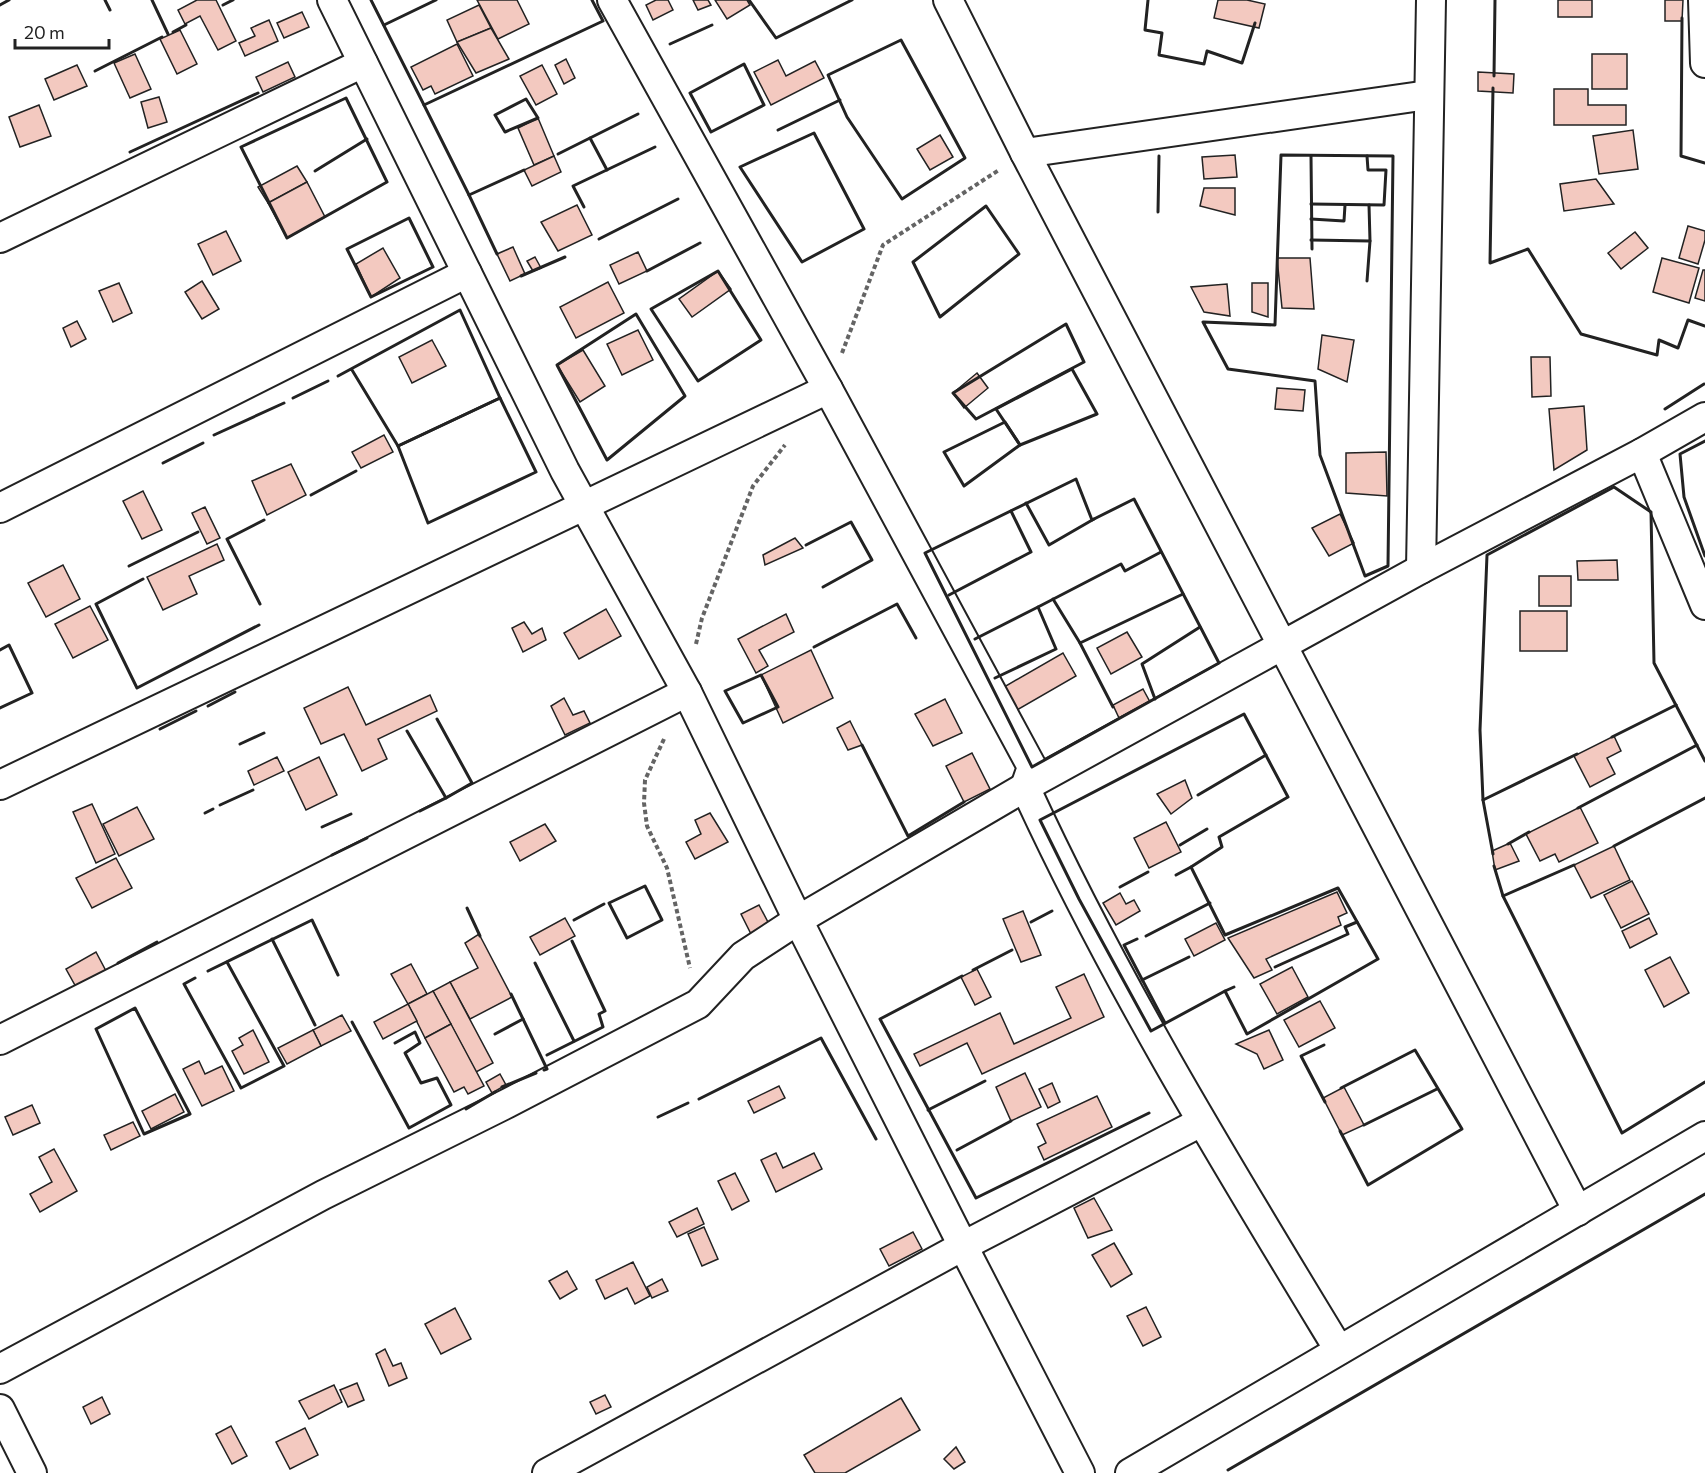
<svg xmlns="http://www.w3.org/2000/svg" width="1705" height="1473" font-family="Commissioner,sans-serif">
  <rect width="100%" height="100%" fill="#fff"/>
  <g fill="#f3c9c0" stroke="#222" stroke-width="1.5">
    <polygon points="197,0 216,0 236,41 218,50 200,16 185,24 178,10"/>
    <polygon points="477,0 517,0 529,24 498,39"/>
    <polygon points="656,0 668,0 673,10 653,20 646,5"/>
    <polygon points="693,0 708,0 711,5 698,10"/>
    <polygon points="715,0 747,0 750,5 727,19"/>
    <polygon points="1218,0 1247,0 1265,4 1259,28 1214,18"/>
    <rect x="1558" y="0" width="34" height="17"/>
    <polygon points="1665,0 1683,0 1682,21 1665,21"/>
    <polygon points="479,5 491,28 457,42 447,20"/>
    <polygon points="302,12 309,27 284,38 277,23"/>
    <polygon points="269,20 278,41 245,56 239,43 255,36 251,28"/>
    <polygon points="491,28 509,59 476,73 457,42"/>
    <polygon points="180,30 197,64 177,74 160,39"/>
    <polygon points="457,44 473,76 435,94 431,86 423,90 411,67"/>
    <polygon points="135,54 151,89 130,98 114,63"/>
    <rect x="1592" y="54" width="35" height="35"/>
    <polygon points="566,59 575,78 564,84 555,65"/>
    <polygon points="778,60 786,76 815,61 824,78 771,105 754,72"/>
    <polygon points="288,62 295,77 263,92 256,77"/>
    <polygon points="77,65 87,86 54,100 45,79"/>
    <polygon points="542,65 557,94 536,105 520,76"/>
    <polygon points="1478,72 1514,74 1513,93 1478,91"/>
    <polygon points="1554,89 1588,89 1588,105 1626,105 1626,125 1554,125"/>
    <polygon points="159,97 167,122 148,128 141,102"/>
    <polygon points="39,105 51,136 20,147 9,117"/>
    <polygon points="538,118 554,156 534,165 518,128"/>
    <polygon points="1633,130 1638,169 1599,174 1593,136"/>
    <polygon points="940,135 953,157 930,170 917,149"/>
    <polygon points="1235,155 1237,177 1204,179 1202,157"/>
    <polygon points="554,156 561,172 532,186 524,170"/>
    <polygon points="297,166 307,182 268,203 258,187"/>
    <polygon points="1596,179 1614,204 1564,211 1560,184"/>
    <polygon points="307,182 325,217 287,238 268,203"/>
    <polygon points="1204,188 1235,188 1235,215 1200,206"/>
    <polygon points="577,205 592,235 558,251 541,222"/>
    <polygon points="1688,226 1705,231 1705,240 1698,264 1679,258"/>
    <polygon points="226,231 241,261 213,275 198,244"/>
    <polygon points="1635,232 1648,248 1621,269 1608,253"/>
    <polygon points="513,247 525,274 510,281 497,254"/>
    <polygon points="383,248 400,278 371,297 356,264"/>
    <polygon points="638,252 647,271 619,284 610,265"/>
    <polygon points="535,257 541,268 533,271 527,261"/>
    <polygon points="1277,258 1310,258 1314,309 1282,308"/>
    <polygon points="1662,258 1699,268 1689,303 1653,292"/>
    <polygon points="1703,270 1705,270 1705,301 1695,298"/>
    <polygon points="718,271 731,289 692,317 679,299"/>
    <polygon points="202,281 219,309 202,319 185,292"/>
    <polygon points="608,282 624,313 576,338 560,307"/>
    <polygon points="119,283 132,313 113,322 99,291"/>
    <polygon points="1252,283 1268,283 1268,317 1252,312"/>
    <polygon points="1227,284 1230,316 1204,312 1191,287"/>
    <polygon points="77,321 86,339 71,347 63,328"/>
    <polygon points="638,330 653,360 622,375 607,344"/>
    <polygon points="1322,335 1354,340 1347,382 1318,369"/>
    <polygon points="432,340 446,366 412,383 399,357"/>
    <polygon points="583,350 605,386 580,402 557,365"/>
    <polygon points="1531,357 1550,357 1551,396 1532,397"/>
    <polygon points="977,373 988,388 964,408 953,393"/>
    <polygon points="1277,388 1305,390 1303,411 1275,409"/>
    <polygon points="1584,406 1587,450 1554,470 1549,409"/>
    <polygon points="384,435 393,452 361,468 352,452"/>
    <polygon points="1386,452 1387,496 1346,493 1346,453"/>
    <polygon points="291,464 306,495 267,515 252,481"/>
    <polygon points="143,491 162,530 142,539 123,501"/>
    <polygon points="205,507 220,538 207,544 192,513"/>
    <polygon points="1340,514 1354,543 1329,556 1312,528"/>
    <polygon points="795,538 803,548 765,565 763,555"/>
    <polygon points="217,544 224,560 189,576 197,594 163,610 147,577"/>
    <polygon points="1617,560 1618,580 1578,580 1577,561"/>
    <polygon points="63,565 80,599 46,617 28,583"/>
    <rect x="1539" y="576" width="32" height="30"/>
    <polygon points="90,606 108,640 73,658 55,624"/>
    <polygon points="606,609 621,636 579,659 564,633"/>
    <rect x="1520" y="611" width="47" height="40"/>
    <polygon points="786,614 794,632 759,650 768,666 756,673 738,639"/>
    <polygon points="524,622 532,634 542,628 546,640 523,652 512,628"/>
    <polygon points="1127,632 1142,657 1111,674 1097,648"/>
    <polygon points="811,650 833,698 783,723 761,675"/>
    <polygon points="1063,653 1076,676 1017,710 1004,687"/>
    <polygon points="348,687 366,725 430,695 437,711 378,739 387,759 362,771 344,734 321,744 304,708"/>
    <polygon points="1143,689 1150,702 1119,718 1113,705"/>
    <polygon points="564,698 573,715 584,711 590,723 565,735 551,706"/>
    <polygon points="945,699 962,733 933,746 915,714"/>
    <polygon points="850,721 862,745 848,750 837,728"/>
    <polygon points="1614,736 1621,751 1607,758 1615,774 1590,787 1574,756"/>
    <polygon points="972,753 990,789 964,802 946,766"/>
    <polygon points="277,757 284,771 254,785 248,771"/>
    <polygon points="319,757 337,795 306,810 288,772"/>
    <polygon points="1185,780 1192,798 1171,814 1157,794"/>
    <polygon points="92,804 115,854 96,863 73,812"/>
    <polygon points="137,807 154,839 119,856 103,824"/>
    <polygon points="1580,807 1598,843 1559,862 1555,854 1540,861 1526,834"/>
    <polygon points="710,813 728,842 695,859 686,842 701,834 695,820"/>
    <polygon points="1166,822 1181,852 1149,868 1134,838"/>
    <polygon points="545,824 556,841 520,861 510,842"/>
    <polygon points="1510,843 1519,861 1495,870 1492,851"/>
    <polygon points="1614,846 1630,880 1591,898 1574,865"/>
    <polygon points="116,858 132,888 92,908 76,878"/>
    <polygon points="1632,881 1649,914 1621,928 1604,895"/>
    <polygon points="1337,892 1347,913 1338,917 1341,925 1266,959 1272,970 1254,978 1228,938"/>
    <polygon points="1120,893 1126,904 1134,900 1140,911 1116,925 1103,903"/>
    <polygon points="759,905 770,926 752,936 741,914"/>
    <polygon points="1023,911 1041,955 1021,962 1003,919"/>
    <polygon points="565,918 575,936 540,955 530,937"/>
    <polygon points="1649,918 1657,934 1630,948 1622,931"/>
    <polygon points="1216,923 1225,940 1194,956 1185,939"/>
    <polygon points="479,934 512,997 470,1019 450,982 478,968 465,943"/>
    <polygon points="96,952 106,971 76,987 66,969"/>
    <polygon points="1670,957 1689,993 1664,1007 1645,970"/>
    <polygon points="411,964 427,994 408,1004 391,974"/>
    <polygon points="1292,967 1308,997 1277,1014 1260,984"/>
    <polygon points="977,969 991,997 975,1005 961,977"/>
    <polygon points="1084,974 1104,1017 982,1074 967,1043 920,1066 914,1054 1000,1013 1014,1044 1071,1018 1056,987"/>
    <polygon points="450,982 493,1063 476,1072 433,991"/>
    <polygon points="433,991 451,1024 425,1038 408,1004"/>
    <polygon points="1320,1001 1335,1028 1299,1047 1284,1020"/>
    <polygon points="408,1004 417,1021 383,1039 374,1022"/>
    <polygon points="342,1015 351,1031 321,1046 313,1030"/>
    <polygon points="451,1024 484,1086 468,1094 464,1087 454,1092 425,1038"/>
    <polygon points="253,1030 269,1062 244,1074 232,1051 243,1045 239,1038"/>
    <polygon points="313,1030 321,1046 287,1064 278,1048"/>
    <polygon points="1269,1030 1283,1060 1264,1069 1257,1054 1236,1044"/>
    <polygon points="199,1061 205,1074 222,1066 234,1091 202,1106 183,1069"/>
    <polygon points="1025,1073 1041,1107 1011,1121 996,1087"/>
    <polygon points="500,1074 506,1085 492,1093 486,1082"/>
    <polygon points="1052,1083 1060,1102 1048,1108 1039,1089"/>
    <polygon points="779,1086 785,1098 754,1113 748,1101"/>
    <polygon points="1344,1087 1364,1125 1342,1135 1323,1098"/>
    <polygon points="175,1094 184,1112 151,1129 142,1111"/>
    <polygon points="1097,1096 1112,1127 1044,1160 1038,1147 1046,1143 1037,1124"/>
    <polygon points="32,1105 40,1123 13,1135 5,1117"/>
    <polygon points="133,1122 140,1136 111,1150 104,1135"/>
    <polygon points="54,1149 77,1191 40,1212 30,1194 52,1182 39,1157"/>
    <polygon points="776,1153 783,1168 814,1153 822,1169 776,1192 761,1160"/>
    <polygon points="735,1173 749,1201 732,1210 718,1181"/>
    <polygon points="1094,1198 1112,1230 1088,1238 1074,1208"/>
    <polygon points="697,1208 704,1224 677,1237 669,1222"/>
    <polygon points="704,1227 718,1259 702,1266 688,1234"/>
    <polygon points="913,1232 922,1249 889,1266 880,1249"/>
    <polygon points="1114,1243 1132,1274 1111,1287 1092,1255"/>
    <polygon points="633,1262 650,1296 635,1304 627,1288 605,1299 596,1280"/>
    <polygon points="567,1271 577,1289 560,1299 549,1281"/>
    <polygon points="662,1279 668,1291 652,1298 647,1287"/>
    <polygon points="1146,1307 1161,1337 1143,1346 1127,1316"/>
    <polygon points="455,1308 471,1339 441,1354 425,1324"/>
    <polygon points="385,1349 393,1366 401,1363 407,1378 389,1386 376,1354"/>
    <polygon points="357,1383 364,1400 348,1407 340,1390"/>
    <polygon points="334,1385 342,1402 309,1419 299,1401"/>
    <polygon points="605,1395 611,1407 596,1414 590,1402"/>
    <polygon points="102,1397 110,1414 91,1424 83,1407"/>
    <polygon points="901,1398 920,1430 845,1473 815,1473 804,1455"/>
    <polygon points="231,1426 247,1456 232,1464 216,1434"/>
    <polygon points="305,1428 318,1455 290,1469 276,1442"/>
    <polygon points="956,1447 965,1462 954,1469 944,1459"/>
  </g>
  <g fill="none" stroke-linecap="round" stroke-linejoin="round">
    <defs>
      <g id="street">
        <polyline points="332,0 565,471 687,692 798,920 963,1246 1080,1473"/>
        <path d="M612,0L828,389L1032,767L1025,787C1115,983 1228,1167 1339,1350"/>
        <polyline points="948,0 1025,153 1578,1211"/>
        <polyline points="1703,0 1705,63"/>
        <polyline points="1025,153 1428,95"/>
        <polyline points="0,238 363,63"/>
        <polyline points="1642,453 1705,605"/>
        <polyline points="0,508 467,273"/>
        <polyline points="1421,569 1431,0"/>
        <polyline points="0,785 828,389"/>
        <polyline points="0,1040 687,692"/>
        <polyline points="0,1369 323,1195 508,1103 698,1004 743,956 798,920 1025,787 1421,569 1642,453 1705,417"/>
        <polyline points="0,1409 32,1473"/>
        <polyline points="547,1473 963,1246 1201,1122"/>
        <polyline points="1130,1473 1705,1136"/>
      </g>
    </defs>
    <use href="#street" stroke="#222" stroke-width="32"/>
    <g stroke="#646464" stroke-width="4" stroke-dasharray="4.5 3" stroke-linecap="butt">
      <polyline points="842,353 883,245 999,170"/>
      <polyline points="696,644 702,618 753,486 785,445"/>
      <polyline points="664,739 645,780 644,803 647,826 667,868 690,968"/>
    </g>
    <use href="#street" stroke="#fff" stroke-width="28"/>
    <g stroke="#222" stroke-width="3">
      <polyline points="105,0 110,10"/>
      <polyline points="152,0 168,34"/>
      <polyline points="371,0 424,105 603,21 592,0"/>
      <polyline points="749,0 776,38 852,0"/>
      <polyline points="1148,0 1145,30 1162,33 1159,55 1204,64 1207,51 1242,63 1255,23"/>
      <polyline points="0,5 9,0"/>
      <polyline points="223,5 233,0"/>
      <polyline points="1682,18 1681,156 1705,163"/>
      <polyline points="384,25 436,0"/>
      <polyline points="173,32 186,25"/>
      <polygon points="901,40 965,158 902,199 847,117 828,75"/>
      <polyline points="670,44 712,25"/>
      <polygon points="744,64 764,105 711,132 690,93"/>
      <polyline points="95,71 162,37"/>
      <polyline points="1494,76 1495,0"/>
      <polyline points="1493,88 1490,263 1528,249 1581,334 1657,355 1659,340 1678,348 1688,320 1705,326"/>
      <polygon points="346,98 387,182 287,238 241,147"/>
      <polygon points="526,99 538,118 505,132 495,115"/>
      <polyline points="424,105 469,195"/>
      <polyline points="778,130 840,100"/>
      <polygon points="814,133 864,229 802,262 740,167"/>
      <polyline points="590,138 607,170"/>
      <polyline points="130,152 258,93"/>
      <polyline points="558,154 638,114"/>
      <polygon points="1281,155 1393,156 1388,566 1365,576 1320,455 1315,381 1228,369 1203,322 1275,325"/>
      <polyline points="1311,156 1312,249"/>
      <polyline points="315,171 367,139"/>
      <polyline points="1311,204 1384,205 1386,170 1368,170 1367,156"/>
      <polygon points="986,206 1019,254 940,317 913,262"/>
      <polyline points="584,207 573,186 655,147"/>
      <polyline points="1158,212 1159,156"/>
      <polygon points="409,218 433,267 371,297 347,249"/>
      <polyline points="1311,219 1344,221 1345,205"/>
      <polyline points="599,239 678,199"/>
      <polyline points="1311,240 1370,241 1369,205"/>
      <polyline points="497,254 469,195 524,170"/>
      <polyline points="647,271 700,243"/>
      <polygon points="718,271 761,340 698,381 651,309"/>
      <polyline points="521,276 565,257"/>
      <polyline points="1367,281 1370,241"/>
      <polygon points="636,314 685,396 607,460 557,365"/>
      <polygon points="1066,324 1084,362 976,419 953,393"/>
      <polygon points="1072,369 1097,414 1020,445 996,409"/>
      <polyline points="338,376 460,310 500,398 398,446 352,370"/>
      <polyline points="293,398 328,381"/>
      <polygon points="500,398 536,472 428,523 398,446"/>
      <polyline points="1665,409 1704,384"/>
      <polygon points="1005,422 1020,445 964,486 944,452"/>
      <polyline points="214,435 284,403"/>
      <polyline points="1705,441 1680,454 1684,497 1705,556"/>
      <polyline points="163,463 203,443"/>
      <polygon points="1076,479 1092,520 1134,499 1219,663 1032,767 925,553"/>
      <polyline points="311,495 356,471"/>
      <polyline points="1026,503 1049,545 1094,519"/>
      <polyline points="806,545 851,522 872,560 823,587"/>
      <polyline points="129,566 198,532"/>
      <polyline points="143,579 96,604 137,688 259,625"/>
      <polyline points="949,595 1031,552 1011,511"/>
      <polyline points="1053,599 1080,643 1183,594"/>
      <polyline points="260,604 227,539 264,520"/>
      <polyline points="1038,607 1121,564 1125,571 1161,552"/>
      <polyline points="975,639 1038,607 1056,649 995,678"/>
      <polyline points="1080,643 1113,707"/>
      <polyline points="814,647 897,604 916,638"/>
      <polyline points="0,650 9,645 32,693 0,708"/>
      <polygon points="761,675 778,707 743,723 725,691"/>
      <polyline points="1155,699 1142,664 1200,627"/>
      <polyline points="208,706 235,692"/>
      <polygon points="1244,714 1288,797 1219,837 1222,847 1191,867 1225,935 1338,888 1378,959 1247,1034 1225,991 1151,1031 1079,899 1040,820"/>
      <polyline points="160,729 196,711"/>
      <polyline points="407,731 446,798 472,783 437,719"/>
      <polyline points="1612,737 1676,705"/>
      <polyline points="240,744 264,733"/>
      <polyline points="862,745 908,836 964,802"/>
      <polyline points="1198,795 1266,755"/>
      <polyline points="1483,800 1577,754"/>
      <polyline points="220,805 253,790"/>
      <polyline points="1578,808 1697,745"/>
      <polyline points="420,811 446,798"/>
      <polyline points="205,813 213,809"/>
      <polyline points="322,827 351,814"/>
      <polyline points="1508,844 1529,832"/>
      <polyline points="1180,845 1207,829"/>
      <polyline points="1614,846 1705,798"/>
      <polyline points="1493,854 1483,800 1480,730 1487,555 1614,487 1651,512 1654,663 1705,761"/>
      <polyline points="332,855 367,838"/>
      <polyline points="1494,866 1503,896 1622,1133 1705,1082"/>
      <polyline points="1176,875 1191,867"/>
      <polygon points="645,886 662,920 627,938 609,903"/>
      <polyline points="1120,887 1148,872"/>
      <polyline points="1503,896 1574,865"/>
      <polyline points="467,908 480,936"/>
      <polyline points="574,920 604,904"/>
      <polyline points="1031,922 1052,911"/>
      <polyline points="1146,936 1210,903"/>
      <polyline points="272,939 315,1025"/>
      <polyline points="1137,939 1124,945 1165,1023"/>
      <polyline points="118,963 157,942"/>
      <polyline points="535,963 574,1041"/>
      <polyline points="1275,967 1348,934 1345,927 1357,922"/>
      <polyline points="973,970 1012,950"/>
      <polyline points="208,971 312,920 338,975"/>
      <polyline points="962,976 880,1019 976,1198 1149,1113"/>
      <polyline points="195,978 184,984 241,1088 284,1066 227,962"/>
      <polyline points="1142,980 1189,957"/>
      <polyline points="1225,991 1234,987"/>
      <polyline points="511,994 547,1069 544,1070"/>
      <polygon points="135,1008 190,1114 144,1134 96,1029"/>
      <polyline points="352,1022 409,1128 451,1105 437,1078 421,1083 405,1053 420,1043 415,1032 395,1043"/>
      <polyline points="495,1034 523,1019"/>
      <polyline points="1324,1045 1301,1056 1325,1102"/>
      <polyline points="547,1055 603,1027 599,1014 605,1011 572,941"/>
      <polyline points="502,1087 536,1073"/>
      <polyline points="699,1099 821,1038 876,1139"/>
      <polyline points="466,1109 495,1092"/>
      <polyline points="928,1110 985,1081"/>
      <polyline points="658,1117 688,1103"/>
      <polyline points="1364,1125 1437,1089"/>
      <polyline points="1340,1131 1368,1185 1462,1129 1415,1050 1341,1088"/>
      <polyline points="957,1150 1011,1121"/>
      <polyline points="1228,1470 1705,1194"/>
    </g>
  </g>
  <path d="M15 39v9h94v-9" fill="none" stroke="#222222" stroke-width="3"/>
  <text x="24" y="39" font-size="18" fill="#222222" stroke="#ffffff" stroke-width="4.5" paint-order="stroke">20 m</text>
</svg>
